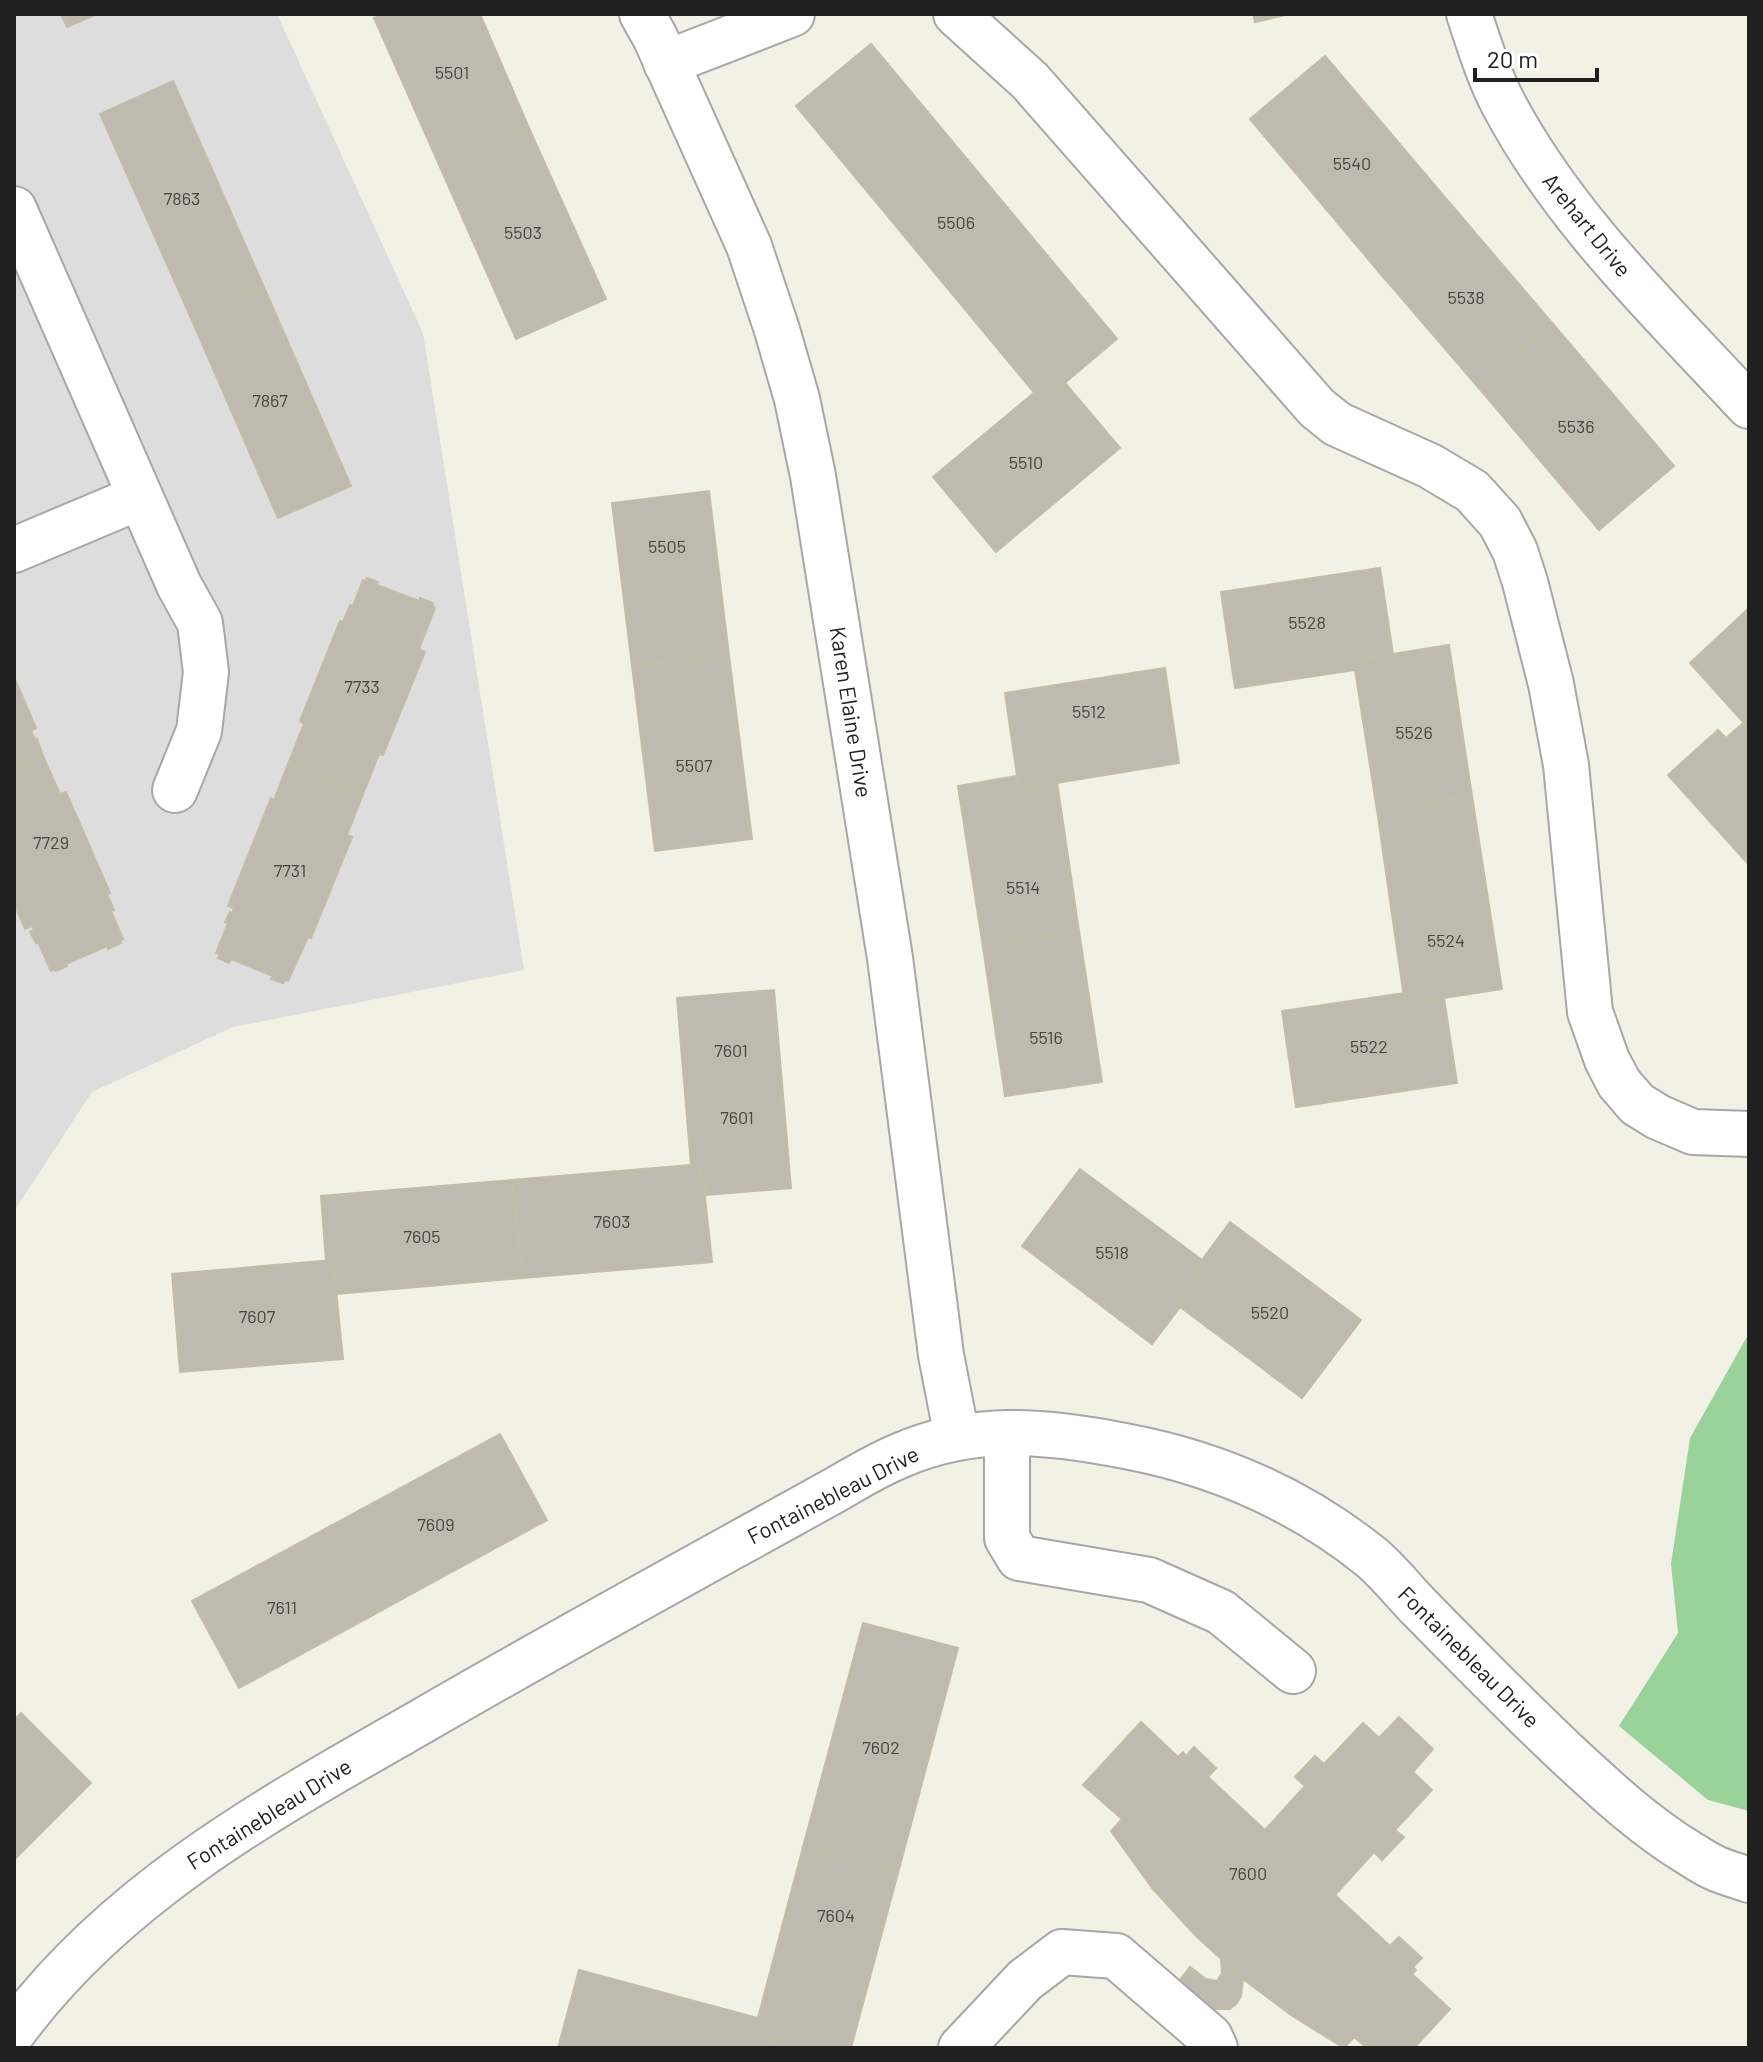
<svg xmlns="http://www.w3.org/2000/svg" width="1763" height="2062" font-family="Barlow,sans-serif">
  <rect width="100%" height="100%" fill="#f1f1e6"/>
  <polygon fill="#dedddd" points="14,14 277,14 423,333 524,970 233,1027 92,1092 14,1211"/>
  <polygon fill="#9ad399" points="1749,1333 1749,1811 1708,1800 1619,1726 1678,1633 1671,1564 1690,1438"/>
  <g fill="#bebaaf" stroke="#c4bca7" stroke-width="2">
    <polygon points="61,14 97,14 67,27"/>
    <polygon points="382,14 480,14 529,128 440,167 374,18"/>
    <polygon points="1253,14 1290,14 1255,22"/>
    <polygon points="871,44 1117,339 1042,402 796,106"/>
    <polygon points="1325,56 1454,208 1379,272 1250,119"/>
    <polygon points="173,81 263,285 190,316 100,114"/>
    <polygon points="529,128 606,299 516,339 440,167"/>
    <polygon points="1454,208 1553,324 1478,387 1379,272"/>
    <polygon points="263,285 351,486 278,518 190,316"/>
    <polygon points="1553,324 1674,466 1599,530 1478,387"/>
    <polygon points="1065,383 1120,448 996,552 933,477 1035,392 1042,402"/>
    <polygon points="709,491 729,655 632,666 612,503"/>
    <polygon points="1380,568 1393,654 1355,660 1355,670 1235,688 1221,592"/>
    <polygon points="367,578 378,582 377,585 419,601 420,598 433,603 432,606 435,608 419,649 425,652 383,755 379,754 363,794 288,764 304,724 300,721 340,621 343,622 350,605 353,606 363,580 366,581"/>
    <polygon points="1749,608 1749,718 1744,723 1690,663"/>
    <polygon points="1449,645 1472,796 1377,810 1355,670 1355,660"/>
    <polygon points="729,655 752,839 655,851 632,666"/>
    <polygon points="1165,668 1179,763 1019,789 1005,693"/>
    <polygon points="14,677 36,728 31,731 35,740 37,739 43,756 14,769"/>
    <polygon points="1749,718 1749,865 1668,775 1718,730 1726,738"/>
    <polygon points="43,756 60,794 66,792 110,893 107,894 114,910 111,911 123,939 119,941 121,943 108,949 107,946 66,964 67,966 56,971 54,969 51,971 38,942 36,943 30,932 34,930 32,926 25,929 14,903 14,769"/>
    <polygon points="288,764 363,794 347,835 352,837 311,938 308,937 288,981 285,980 283,983 271,979 273,976 231,959 229,963 218,958 220,954 216,953 228,923 225,922 230,912 232,913 234,908 228,906 271,798 274,800"/>
    <polygon points="1017,776 1019,789 1057,782 1079,931 983,947 958,786"/>
    <polygon points="1472,796 1502,989 1405,1004 1377,810"/>
    <polygon points="1079,931 1102,1082 1005,1096 983,947"/>
    <polygon points="774,990 791,1188 706,1195 703,1179 700,1180 699,1165 691,1165 677,998"/>
    <polygon points="1405,993 1405,1004 1444,998 1457,1083 1296,1107 1282,1011"/>
    <polygon points="691,1165 699,1165 700,1180 703,1179 712,1262 523,1278 512,1180"/>
    <polygon points="1080,1169 1202,1260 1180,1307 1152,1344 1022,1246"/>
    <polygon points="512,1180 523,1278 337,1294 333,1260 326,1261 321,1196"/>
    <polygon points="1230,1222 1361,1320 1302,1398 1180,1307 1202,1260"/>
    <polygon points="333,1260 343,1359 180,1372 172,1274"/>
    <polygon points="500,1434 547,1520 373,1615 325,1529"/>
    <polygon points="325,1529 373,1615 239,1688 192,1601"/>
    <polygon points="863,1623 958,1648 898,1873 803,1847"/>
    <polygon points="21,1713 91,1783 14,1860 14,1720"/>
    <polygon points="1399,1717 1433,1749 1413,1772 1432,1790 1395,1830 1404,1837 1382,1860 1374,1852 1335,1895 1390,1946 1399,1937 1422,1958 1413,1967 1416,1970 1412,1974 1450,2009 1414,2048 1367,2048 1354,2037 1344,2048 1291,2015 1243,1979 1195,1935 1153,1889 1111,1831 1122,1819 1083,1785 1141,1722 1178,1757 1183,1752 1186,1756 1194,1747 1216,1768 1208,1777 1265,1830 1305,1786 1295,1777 1315,1756 1324,1764 1363,1723 1379,1738"/>
    <polygon points="803,1847 898,1873 851,2048 773,2048 758,2018"/>
    <polygon points="1221,1960 1243,1979 1241,1996 1237,2003 1230,2009 1216,2009 1193,1995 1180,1980 1190,1967 1206,1979 1217,1981 1222,1973"/>
    <polygon points="579,1970 758,2018 773,2048 558,2048"/>
  </g>
  <g fill="none" stroke-linecap="round" stroke-linejoin="round">
    <defs>
      <g id="minor">
        <polyline points="642,14 655,37 749,246 777,330 797,399 813,476 890,958 941,1355 957,1437"/>
        <polyline points="956,14 1030,81 1317,408 1337,424 1430,466 1472,491 1500,522 1515,551 1525,582 1551,684 1566,765 1590,1012 1607,1060 1619,1083 1637,1104 1658,1117 1693,1132 1749,1134"/>
        <path d="M1469,14C1479,44 1489,77 1504,105C1565,220 1661,311 1749,406"/>
        <polyline points="666,63 792,14"/>
        <polyline points="14,209 179,585 200,623 206,672 199,731 175,790"/>
        <polyline points="14,550 140,497"/>
        <polyline points="1007,1433 1007,1538 1019,1558 1149,1580 1221,1612 1293,1671"/>
        <path d="M14,2031C118,1890 275,1805 424,1720C560,1641 698,1566 835,1490C856,1478 877,1465 899,1456C973,1423 1048,1431 1125,1446C1215,1463 1299,1499 1371,1557C1389,1572 1404,1592 1421,1609C1469,1658 1517,1707 1567,1754C1606,1790 1643,1825 1689,1853C1697,1858 1706,1864 1715,1868C1726,1873 1738,1876 1749,1880"/>
        <polyline points="961,2048 1025,1980 1062,1952 1116,1956 1210,2037 1215,2048"/>
      </g>
    </defs>
    <use href="#minor" stroke="#a7a7a7" stroke-width="48"/>
    <use href="#minor" stroke="#fff" stroke-width="44"/>
  </g>
  <g text-anchor="middle" stroke-width="7" stroke-linejoin="round" paint-order="stroke">
    <g font-size="18" fill="#484644">
      <text x="452" y="79">5501</text>
      <text x="1352" y="170">5540</text>
      <text x="182" y="205">7863</text>
      <text x="956" y="229">5506</text>
      <text x="523" y="239">5503</text>
      <text x="1466" y="304">5538</text>
      <text x="270" y="407">7867</text>
      <text x="1576" y="433">5536</text>
      <text x="1026" y="469">5510</text>
      <text x="667" y="553">5505</text>
      <text x="1307" y="629">5528</text>
      <text x="362" y="693">7733</text>
      <text x="1089" y="718">5512</text>
      <text x="1414" y="739">5526</text>
      <text x="694" y="772">5507</text>
      <text x="51" y="849">7729</text>
      <text x="290" y="877">7731</text>
      <text x="1023" y="894">5514</text>
      <text x="1446" y="947">5524</text>
      <text x="1046" y="1044">5516</text>
      <text x="1369" y="1053">5522</text>
      <text x="731" y="1057">7601</text>
      <text x="737" y="1124">7601</text>
      <text x="612" y="1228">7603</text>
      <text x="422" y="1243">7605</text>
      <text x="1112" y="1259">5518</text>
      <text x="1270" y="1319">5520</text>
      <text x="257" y="1323">7607</text>
      <text x="436" y="1531">7609</text>
      <text x="282" y="1614">7611</text>
      <text x="881" y="1754">7602</text>
      <text x="1248" y="1880">7600</text>
      <text x="836" y="1922">7604</text>
    </g>
    <g font-size="22" fill="#202020" stroke="#fff">
      <text transform="translate(1587 225) rotate(51)" y="8">Arehart Drive</text>
      <text transform="translate(851 712) rotate(81)" y="8">Karen Elaine Drive</text>
      <text transform="translate(833 1495) rotate(-27)" y="8">Fontainebleau Drive</text>
      <text transform="translate(1469 1657) rotate(45)" y="8">Fontainebleau Drive</text>
      <text transform="translate(269 1814) rotate(-32)" y="8">Fontainebleau Drive</text>
    </g>
  </g>
  <rect width="1763" height="2062" fill="none" stroke="#202020" stroke-width="32"/>
  <path d="M1475 68v12h122v-12" fill="none" stroke="#202020" stroke-width="4"/>
  <text x="1487" y="68" font-size="24" fill="#202020" stroke="#ffffff" stroke-width="6" paint-order="stroke">20 m</text>
</svg>
